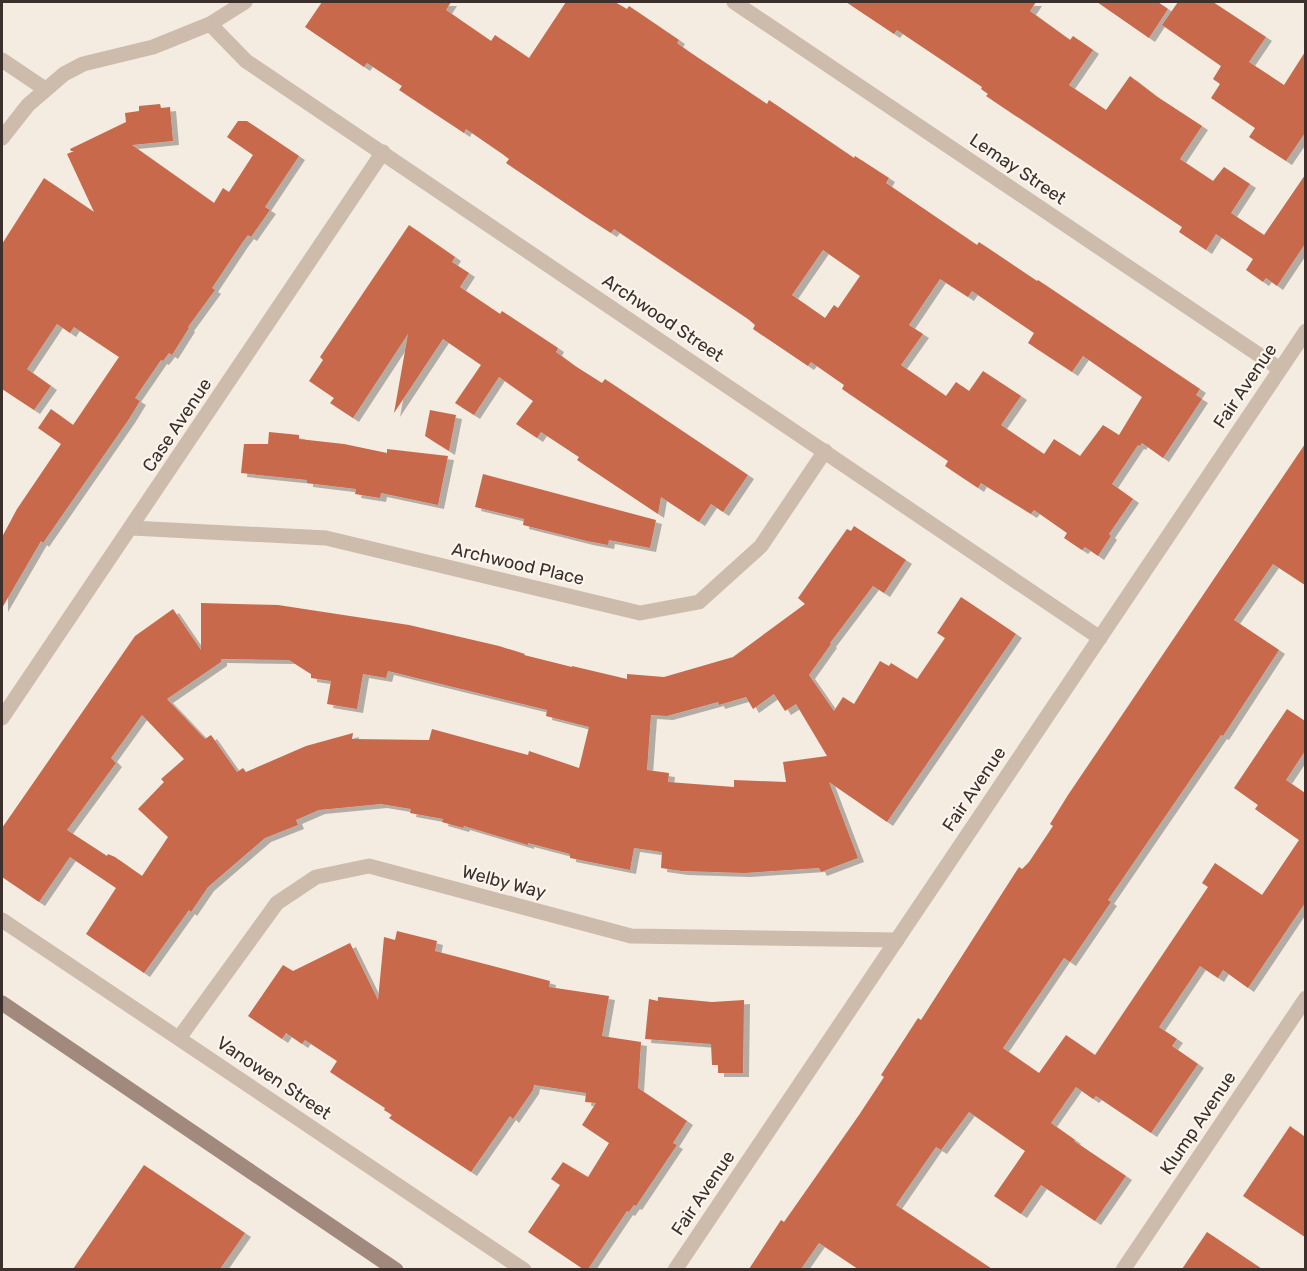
<svg xmlns="http://www.w3.org/2000/svg" width="1307" height="1271" font-family="Rubik,sans-serif">
  <defs>
    <filter id="shadow"><feDropShadow dx="6" dy="4" stdDeviation="0" flood-color="#0004"/></filter>
  </defs>
  <rect width="100%" height="100%" fill="#f4ebe1"/>
  <g fill="#c8694b" fill-rule="evenodd" filter="url(#shadow)">
    <path d="M322,2H451L446,10L491,41L495,35L529,58L566,2H615L627,9L629,6L679,40L677,43L688,51L767,104L769,100L854,158L855,156L889,178L886,183L977,245L979,242L1037,281L1038,280L1200,389L1196,395L1202,399L1163,458L1142,443L1140,446L1138,445L1112,484L1133,499L1109,534L1111,536L1098,556L1085,547L1082,550L1064,538L1067,533L1034,510L1031,514L981,483L978,488L945,466L948,461L842,389L844,385L811,362L808,366L753,329L755,325L748,319L614,229L611,233L583,215L506,163L509,159L501,153L466,129L464,133L399,90L402,86L367,63L364,67L305,27ZM823,250L860,276L838,308L834,305L825,318L792,295ZM940,279L968,297L972,291L1034,333L1028,343L1072,372L1083,356L1142,397L1119,435L1103,425L1080,456L1054,439L1044,454L1001,425L1021,396L983,371L969,391L956,382L946,396L901,365L923,334L909,325Z"/>
    <polygon points="846,2 1036,2 1030,11 1070,40 1073,36 1093,50 1069,85 1106,110 1130,76 1156,96 1202,126 1180,159 1213,181 1224,167 1250,184 1231,213 1264,235 1305,175 1305,244 1277,286 1266,278 1263,282 1246,270 1253,259 1216,234 1206,250 1179,232 1182,227 986,96 988,94 981,89 982,87 897,30 894,34"/>
    <polygon points="1097,2 1158,2 1168,9 1149,38"/>
    <polygon points="1178,2 1213,2 1266,37 1249,62 1284,85 1305,52 1305,133 1286,161 1249,137 1255,128 1211,98 1220,84 1213,79 1221,66 1162,25"/>
    <polygon points="160,104 161,108 170,107 173,141 132,145 214,203 223,188 229,192 253,155 227,137 238,121 247,121 299,156 265,207 270,210 251,237 248,235 242,243 212,288 215,290 188,327 189,328 172,355 169,353 163,361 161,360 135,398 140,401 129,419 43,543 41,541 2,608 2,537 17,509 61,444 38,428 51,409 73,425 119,357 74,327 70,333 57,324 27,369 51,386 34,410 2,389 2,244 44,178 94,212 67,154 74,151 71,151 70,149 126,122 125,113 139,111 139,106"/>
    <polygon points="409,225 455,257 452,262 469,273 460,287 500,314 502,311 558,348 556,352 575,366 602,383 605,379 748,475 723,512 711,504 699,522 661,497 658,514 577,460 579,457 541,432 537,438 516,424 533,401 499,377 474,415 455,403 481,365 443,339 394,413 408,334 353,418 330,403 334,398 309,381 323,360 320,357"/>
    <polygon points="430,410 456,415 449,451 425,436"/>
    <polygon points="269,432 299,435 299,439 344,444 387,453 387,449 448,456 438,505 381,493 380,498 355,494 356,489 307,483 307,480 241,473 244,444 268,444"/>
    <polygon points="1305,444 1305,585 1273,564 1234,620 1279,650 1223,736 1221,735 1108,900 1111,902 1070,962 1064,958 1003,1048 1039,1073 1066,1035 1095,1055 1208,887 1202,883 1215,863 1262,895 1299,840 1255,809 1258,805 1234,788 1287,709 1305,721 1305,751 1286,780 1305,793 1305,903 1248,988 1223,970 1218,978 1200,966 1159,1027 1177,1039 1172,1046 1198,1064 1151,1133 1096,1096 1093,1099 1076,1087 1051,1123 1075,1140 1074,1141 1126,1176 1095,1221 1041,1185 1021,1214 994,1196 1025,1151 969,1112 941,1150 936,1147 896,1205 992,1269 858,1269 819,1243 801,1269 749,1269 781,1220 784,1222 859,1115 884,1077 881,1075 918,1018 921,1020 1019,867 1022,869 1029,862 1053,826 1050,824 1068,795"/>
    <polygon points="483,474 656,520 650,548 609,540 608,545 587,541 523,525 524,519 475,507"/>
    <path d="M854,526L906,560L884,593L873,586L830,643L831,644L809,675L834,711L843,697L854,704L880,661L889,666L891,663L917,679L945,638L937,633L961,597L1016,634L887,822L829,782L858,858L821,872L819,868L744,873L682,871L661,868L662,852L634,848L630,870L570,858V854L528,843V845L464,826L463,828L442,822L443,819L410,813L411,809L381,804L319,810L296,820L298,825L265,838L208,887L191,912L189,910L144,973L86,934L116,888L70,857L39,902L2,877V828L135,636L173,609L201,650V603L278,605L409,625L499,646L525,654L524,655L572,667V666L627,679V674L664,677L733,657L805,604L798,598L847,529L851,531ZM221,659L289,660L311,674V678L331,681L327,704L357,709L363,674L386,678L388,671L547,710L546,716L589,727L579,768L529,751L528,755L432,729L429,740L352,739L353,733L306,746L246,772L243,768L237,772L211,735L205,739L167,699L221,662ZM774,694L785,711L796,704L827,756L783,762L786,782L734,780V787L668,782L669,773L647,770L651,715L667,716L718,702L719,705L746,697L753,709ZM142,715L184,759L161,779L164,782L138,809L168,837L142,876L115,857L108,854L107,856L67,830L116,763L111,758Z"/>
    <polygon points="397,931 437,941 435,951 550,981 549,987 609,996 602,1036 641,1042 638,1088 687,1121 673,1143 677,1145 636,1206 634,1205 629,1212 627,1211 588,1269 583,1269 528,1232 560,1185 551,1179 563,1162 588,1177 609,1143 582,1125 596,1103 585,1102 586,1093 534,1085 533,1090 513,1119 510,1116 471,1172 389,1118 392,1115 384,1110 385,1108 330,1072 337,1061 305,1040 302,1044 286,1033 282,1039 248,1016 283,965 293,971 350,943 378,1000 384,937 395,940"/>
    <polygon points="658,997 712,1002 744,1000 743,1073 718,1073 718,1065 712,1065 711,1044 645,1039 649,999 658,1001"/>
    <polygon points="1290,1126 1305,1137 1305,1237 1243,1196"/>
    <polygon points="144,1165 245,1233 220,1269 73,1269"/>
    <polygon points="1207,1232 1262,1269 1182,1269"/>
  </g>
  <g fill="none" stroke-linecap="round" stroke-linejoin="round">
    <g stroke="#cdbbac" stroke-width="15">
      <polyline points="734,2 1280,369"/>
      <polyline points="210,24 246,61 1100,638"/>
      <polyline points="2,60 45,89"/>
      <polyline points="2,138 28,105 64,74 83,64 153,47 210,24 245,2"/>
      <polyline points="132,528 326,538 640,613 699,602 761,546 825,451"/>
      <polyline points="2,718 383,152"/>
      <polyline points="2,920 524,1270"/>
      <polyline points="179,1038 277,903 316,877 369,866 631,936 897,940"/>
      <polyline points="675,1270 1306,331"/>
      <polyline points="1123,1270 1306,998"/>
    </g>
    <polyline stroke="#a18a7d" stroke-width="15" points="2,1003 396,1270"/>
  </g>
  <g text-anchor="middle" stroke-width="4.5" stroke-linejoin="round" paint-order="stroke">
    <g font-size="18" fill="#3b302b" stroke="#fbf5ee">
      <text transform="translate(1018 169) rotate(34)" y="6">Lemay Street</text>
      <text transform="translate(663 318) rotate(34)" y="6">Archwood Street</text>
      <text transform="translate(1245 386) rotate(-56)" y="6">Fair Avenue</text>
      <text transform="translate(177 425) rotate(-56)" y="6">Case Avenue</text>
      <text transform="translate(518 564) rotate(13)" y="6">Archwood Place</text>
      <text transform="translate(974 789) rotate(-56)" y="6">Fair Avenue</text>
      <text transform="translate(504 882) rotate(15)" y="6">Welby Way</text>
      <text transform="translate(274 1078) rotate(34)" y="6">Vanowen Street</text>
      <text transform="translate(1198 1123) rotate(-56)" y="6">Klump Avenue</text>
      <text transform="translate(703 1193) rotate(-56)" y="6">Fair Avenue</text>
    </g>
  </g>
  <rect width="1307" height="1271" fill="none" stroke="#3b302b" stroke-width="6"/>
</svg>
